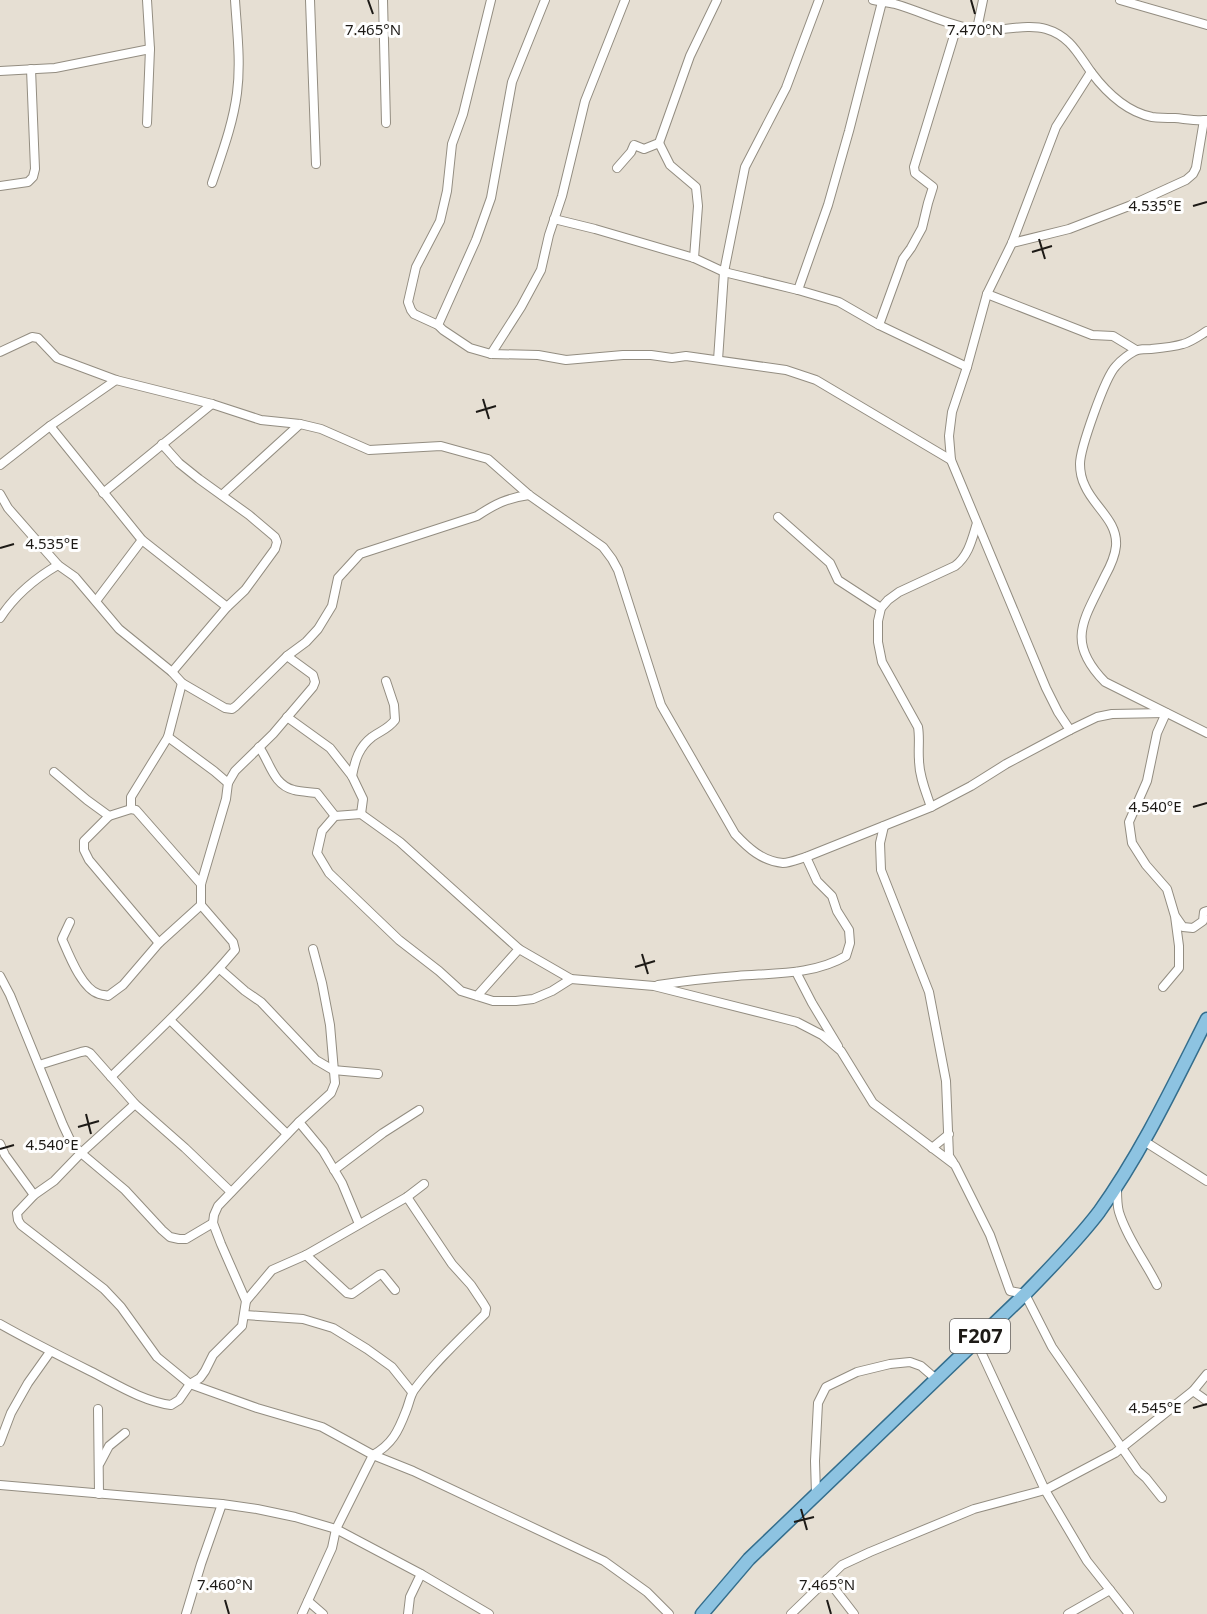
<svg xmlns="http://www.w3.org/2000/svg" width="1207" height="1614" font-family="'Noto Sans',sans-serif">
  <rect width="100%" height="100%" fill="#e6dfd3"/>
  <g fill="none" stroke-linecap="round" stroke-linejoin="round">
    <defs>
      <g id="minor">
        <polyline points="310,0 316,164"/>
        <polyline points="383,0 386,123"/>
        <polyline points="491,0 463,114 452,144 447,191 440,221 416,267 408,302 411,310 414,314 438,325 443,330 470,348 491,354 538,355 566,360 623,355 651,355 672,358 686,356 786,370 816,380 951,460"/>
        <path d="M873,0C880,2 888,2 895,4C923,12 949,26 978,30C999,32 1027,23 1046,29C1070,36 1078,54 1091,72C1106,92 1127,112 1152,117C1160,118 1168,118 1175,118C1186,119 1196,121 1207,120"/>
        <polyline points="1120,0 1207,25"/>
        <polyline points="977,29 983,0"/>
        <polyline points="0,71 55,68 150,49"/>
        <polyline points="147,123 150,49 147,0"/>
        <polyline points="659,143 670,165 696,187 698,206 694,258"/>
        <polyline points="617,168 631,152 634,145 644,149 659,143 690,56 717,0"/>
        <path d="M212,183C222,153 233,124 237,93C241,62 237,31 235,0"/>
        <polyline points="0,186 28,182 33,177 35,169 31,69"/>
        <polyline points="554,219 595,229 694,258 724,272 798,290 839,302 879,325 967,367"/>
        <polyline points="1012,243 1069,229 1129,206 1186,180 1193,174 1196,168 1204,120"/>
        <polyline points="798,290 828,205 849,131 882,2"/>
        <polyline points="987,294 1092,335 1113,336 1136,350"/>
        <polyline points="438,325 476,240 491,198 512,82 545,0"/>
        <polyline points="879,325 903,259 911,248 922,228 928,203 933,187 915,173 914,167 957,26"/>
        <path d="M1207,331C1199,336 1191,342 1183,344C1173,347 1162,348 1151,349C1147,349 1141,349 1138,350C1131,352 1120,361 1116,366C1105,377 1080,449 1080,464C1080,472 1082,480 1085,486C1094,507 1118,521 1116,546C1115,556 1110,567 1105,576C1084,620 1065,641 1105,682L1207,733"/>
        <path d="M0,352L32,337L38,338L57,358L116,380L212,404L261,420L300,424L321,429L369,450L441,446L488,459L529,495L603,547L612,559L618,570L661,705L735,834C748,848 762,861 783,863C790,863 799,859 806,857L931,807L971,786L1006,764L1070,730L1097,717L1112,714L1166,713"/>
        <polyline points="491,354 521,307 541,270 549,235 562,196 585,101 625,0"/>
        <polyline points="718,360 724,272 745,167 786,88 819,0"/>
        <polyline points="50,426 142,540 227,607"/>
        <polyline points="162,444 179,463 199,479 249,515 275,537 277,542 275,549 245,590 227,607 172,672"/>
        <polyline points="0,465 50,426 116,380"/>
        <polyline points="103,493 212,404"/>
        <path d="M0,494L8,508L58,565L75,577L119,629L172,672L182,683L225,708L232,709L236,706L287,656L306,642L318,629L332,606L338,578L360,554L477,516C495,504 507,498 529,495"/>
        <polyline points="222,495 300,424"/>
        <polyline points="778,517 830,563 838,580 881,608"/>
        <polyline points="96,601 142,540"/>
        <path d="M0,618C15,595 34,579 58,565"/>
        <polyline points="182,683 168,737 131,797 131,809 136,810 201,884"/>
        <polyline points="287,717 330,748 352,776 363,799 361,814"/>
        <polyline points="1070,730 1058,712 1046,688 951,460 949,436 952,412 967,367 987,294 1012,243 1056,127 1091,72"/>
        <polyline points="168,737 214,771 228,783"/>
        <path d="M259,747C270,762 273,785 294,790C301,792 310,792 317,793L335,816"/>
        <polyline points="54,772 87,800 109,816 131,809"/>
        <path d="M352,776C355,760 359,747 372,737C382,730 388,729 395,720L394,705L386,681"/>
        <path d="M931,807C926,792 919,776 919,760C918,749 920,738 918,727L882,662L878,642V621L881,608L888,600L899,592L955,566C969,555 972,539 977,523"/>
        <polyline points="109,816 84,841 84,850 89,860 159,943"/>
        <polyline points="884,826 880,843 881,870 929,992 946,1081 949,1156 953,1162"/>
        <polyline points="1176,917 1183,927 1193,928 1203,921 1204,912 1207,911"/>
        <path d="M70,922L62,939C69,955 82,989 99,994C102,995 105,995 108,996L123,985L159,943L201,905"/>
        <polyline points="519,949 571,979 654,986 797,1022 822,1035 841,1051 873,1103 955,1165 990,1235 1010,1291 1025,1294 1052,1347 1138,1471 1146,1478 1162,1498"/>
        <polyline points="220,969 245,991 261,1002 316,1060 333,1070 378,1074"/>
        <polyline points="796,972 812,1003 838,1046"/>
        <polyline points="0,976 10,995 63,1125 71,1142 81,1153 125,1190 162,1230 170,1237 179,1239 186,1239 213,1223"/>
        <path d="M658,985C684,981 711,978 737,976C773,973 814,975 846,956L850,943L849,930L837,911L832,896L817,881L806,857"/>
        <polyline points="1163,987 1179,968 1179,946 1175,916 1167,889 1146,865 1132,843 1129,822 1147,781 1157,733 1166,713"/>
        <polyline points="477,996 519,949 400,842 361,814 335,816 322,831 317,853 329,873 399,940 439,971 461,991 493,1001 516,1001 533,999 552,991 571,979"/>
        <polyline points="170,1020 287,1134"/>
        <polyline points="39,1065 81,1052 86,1051 90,1053 135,1104 185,1148 231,1192"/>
        <path d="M111,1077C153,1036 197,995 235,950L233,942L201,905V884L226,799L228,783L235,771L273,734L313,687L315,682L313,675L287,656"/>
        <polyline points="135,1104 81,1153 54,1181 34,1195 17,1213 18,1220 21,1225 104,1289 121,1307 157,1357 190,1384 257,1408 322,1427 373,1455 413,1471 604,1561 647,1592 669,1614"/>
        <polyline points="299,1122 323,1151 342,1183 359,1224"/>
        <polyline points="1144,1141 1207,1181"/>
        <polyline points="0,1144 5,1155 34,1195"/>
        <polyline points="932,1148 949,1134"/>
        <polyline points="334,1170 383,1133 419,1110"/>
        <path d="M1117,1188C1117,1196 1117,1205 1119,1212C1127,1238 1145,1261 1157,1285"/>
        <polyline points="306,1255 347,1293 352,1294 379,1275 382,1274 395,1290"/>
        <polyline points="246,1301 272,1270 306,1255 407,1197 424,1184"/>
        <polyline points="245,1315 303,1319 333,1328 367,1349 392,1367 412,1392"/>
        <path d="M0,1324C30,1341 60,1356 90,1371C116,1384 142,1401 171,1405L179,1400L190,1384L200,1378L205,1371L213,1355L242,1326L246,1301L221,1244L213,1223L214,1215L218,1206L299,1122L331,1093L335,1083L330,1025L322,983L313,949"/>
        <polyline points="976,1341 1045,1490 1087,1561 1129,1614"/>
        <polyline points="1193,1391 1207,1401"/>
        <polyline points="98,1409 99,1494"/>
        <polyline points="0,1442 11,1413 28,1383 50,1352"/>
        <polyline points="100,1463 109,1446 125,1433"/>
        <polyline points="0,1485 222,1504 257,1509 295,1517 336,1529 421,1574 489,1614"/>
        <polyline points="816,1494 815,1461 818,1403 826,1387 857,1372 890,1364 910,1362 921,1366 936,1379"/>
        <polyline points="827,1579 854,1614"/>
        <polyline points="308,1601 323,1614"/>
        <polyline points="186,1614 201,1564 222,1504"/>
        <path d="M302,1614L332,1548L336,1529L373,1455C392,1444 398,1432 406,1411C409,1404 410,1396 414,1390C435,1362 461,1338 485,1314L486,1308L483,1303L471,1285L452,1264L407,1197"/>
        <polyline points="408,1614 410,1597 421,1574"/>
        <polyline points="791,1614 842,1565 870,1552 974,1509 1045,1490 1115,1453 1193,1391 1207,1374"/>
        <polyline points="1068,1614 1110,1590"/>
      </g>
      <path id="primary" d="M702,1614L749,1559L1025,1294C1051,1267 1077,1241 1099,1212C1142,1152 1174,1084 1207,1019"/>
    </defs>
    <use href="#minor" stroke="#938d81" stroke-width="10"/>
    <use href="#primary" stroke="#346e8d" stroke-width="15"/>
    <use href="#minor" stroke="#fff" stroke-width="8"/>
    <use href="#primary" stroke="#8dc3e1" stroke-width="12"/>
  </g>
  <path fill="none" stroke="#1d1a16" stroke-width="2" d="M368,0L373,14M971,0L975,14M1193,206L1207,202M1039,239L1045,259M1032,252L1052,246M483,399L489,419M476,412L496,406M0,548L14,544M1193,807L1207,803M642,954L648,974M635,967L655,961M86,1114L91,1134M78,1127L99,1121M0,1149L14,1145M1193,1408L1207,1404M801,1509L807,1530M794,1522L814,1517M225,1600L229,1614M827,1600L831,1614"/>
  <g text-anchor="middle" stroke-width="6" stroke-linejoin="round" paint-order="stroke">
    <rect fill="#fff" stroke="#615f5c" stroke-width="1.5" x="950" y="1319" width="60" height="34" rx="4.5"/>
    <g font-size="20" font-weight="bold" fill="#1d1a16">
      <text x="980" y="1343">F207</text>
    </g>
  </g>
  <g font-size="15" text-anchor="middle" fill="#1d1a16" stroke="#fff" stroke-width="6" stroke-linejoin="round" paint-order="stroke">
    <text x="373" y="35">7.465°N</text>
    <text x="975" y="35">7.470°N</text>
    <text x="1155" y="211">4.535°E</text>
    <text x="52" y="549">4.535°E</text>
    <text x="1155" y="812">4.540°E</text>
    <text x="52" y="1150">4.540°E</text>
    <text x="1155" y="1413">4.545°E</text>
    <text x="225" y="1590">7.460°N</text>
    <text x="827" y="1590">7.465°N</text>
  </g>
</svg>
